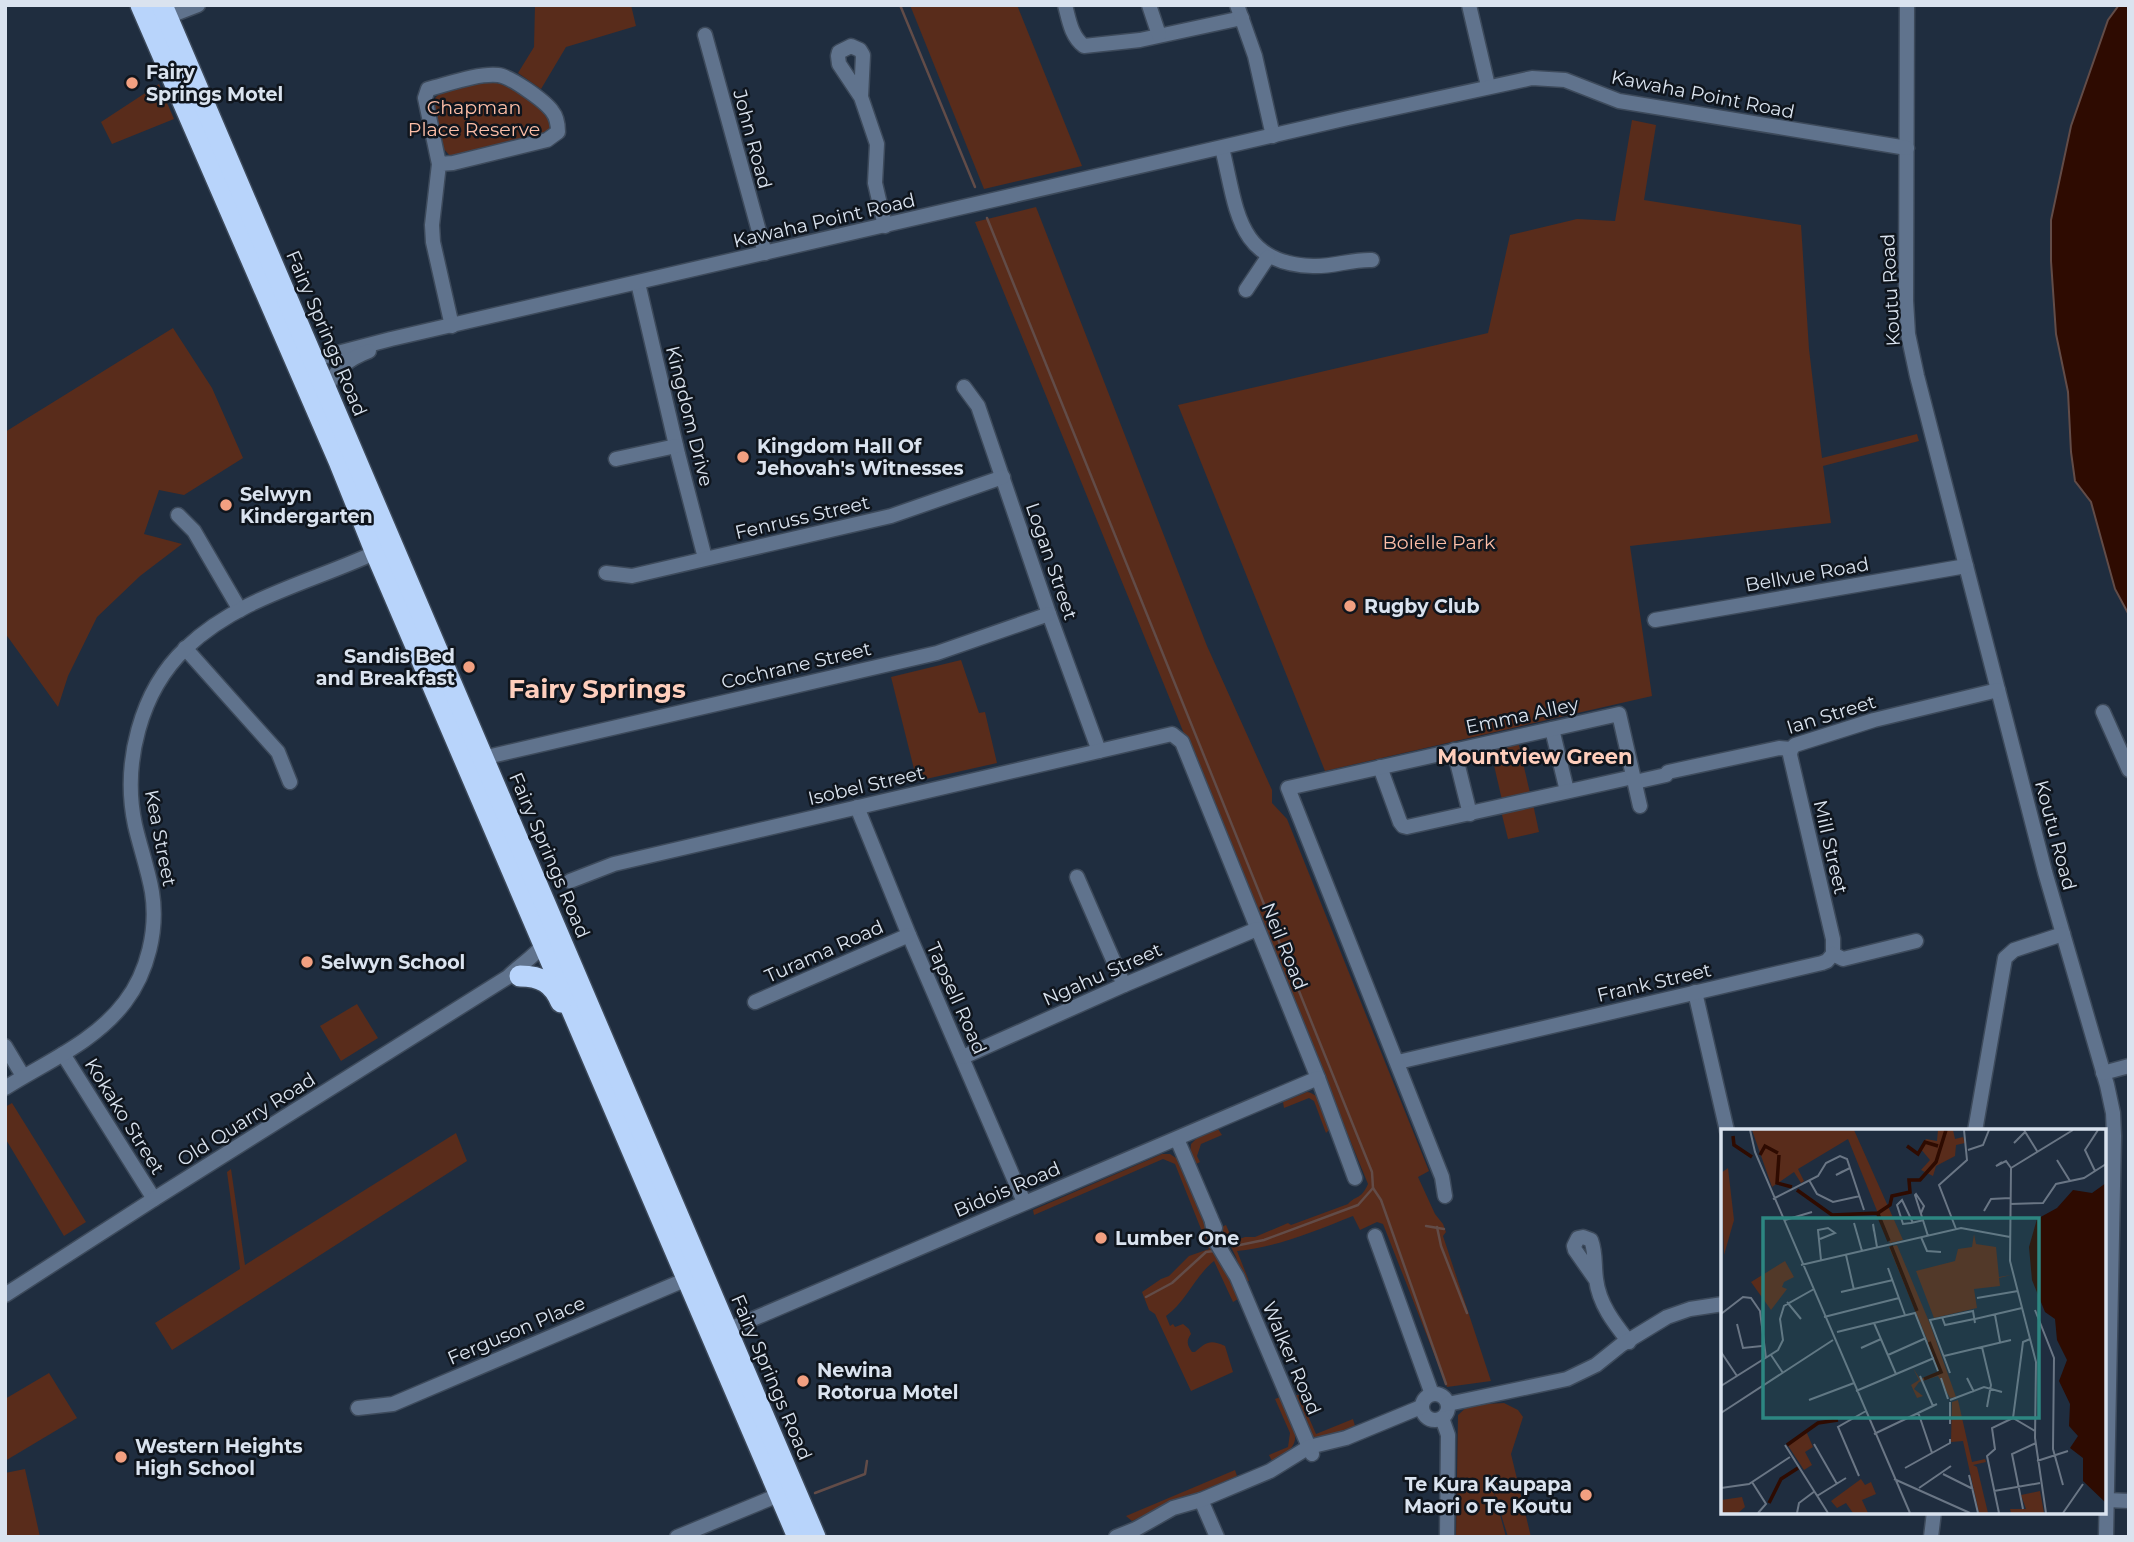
<svg xmlns="http://www.w3.org/2000/svg" width="2134" height="1542" font-family="Montserrat,sans-serif">
  <rect width="100%" height="100%" fill="#1f2d3f"/>
  <g fill="#592c1b">
    <polygon points="535,5 631,5 636,26 566,47 541,89 518,73 534,47"/>
    <polygon points="910,5 1017,5 1082,166 984,189"/>
    <path d="M488,81C503,82 549,105 551,122C551,128 547,132 542,136L450,156L443,148L433,103C437,86 472,84 488,81Z"/>
    <polygon points="159,84 174,119 112,144 101,122"/>
    <polygon points="1632,120 1656,125 1644,200 1801,225 1809,349 1822,458 1917,434 1919,441 1823,466 1831,523 1630,546 1652,696 1325,771 1178,405 1488,333 1510,235 1577,219 1615,221"/>
    <path d="M1036,207L1207,646L1272,790V803L1287,819L1429,1171L1418,1177L1435,1214L1443,1224L1446,1232L1443,1236L1491,1381L1447,1387L1383,1224L1377,1222L1360,1230L1353,1216C1315,1231 1278,1247 1237,1251L1249,1281L1244,1282L1236,1257L1221,1227L1226,1225L1233,1241L1245,1237H1255L1288,1223L1291,1225L1348,1204C1356,1195 1361,1200 1368,1184L975,222Z"/>
    <polygon points="173,328 212,388 243,458 184,495 159,490 144,534 182,544 140,576 97,617 68,676 58,707 5,633 5,432"/>
    <polygon points="961,660 979,713 985,712 997,763 917,781 891,677"/>
    <polygon points="1518,741 1530,793 1502,800 1490,748"/>
    <polygon points="1533,804 1539,832 1508,839 1501,811"/>
    <polygon points="357,1004 378,1038 341,1061 320,1026"/>
    <path d="M1307,1092C1323,1094 1325,1116 1330,1129L1326,1133L1314,1101L1309,1098L1284,1108L1283,1102Z"/>
    <polygon points="12,1103 86,1222 64,1236 5,1138 5,1107"/>
    <polygon points="1218,1129 1222,1135 1201,1144 1197,1156 1200,1162 1194,1165 1190,1154 1191,1144 1197,1138"/>
    <polygon points="456,1133 467,1161 172,1350 155,1323 240,1269 227,1172 231,1169 245,1265"/>
    <path d="M1162,1154H1170L1179,1160L1238,1299L1233,1302L1214,1261C1195,1276 1186,1302 1166,1316L1170,1326L1173,1324L1175,1327L1183,1324L1189,1329L1191,1334C1186,1341 1187,1345 1192,1352H1195C1206,1342 1210,1339 1225,1346L1233,1372L1191,1391L1155,1314L1149,1310L1142,1292L1161,1279L1169,1276L1189,1256L1209,1249L1175,1164L1163,1159L1034,1215L1033,1210Z"/>
    <polygon points="49,1373 77,1418 5,1461 5,1399"/>
    <path d="M1295,1395H1299L1316,1434L1353,1419L1355,1426C1342,1431 1324,1444 1311,1436Z"/>
    <path d="M1280,1397C1293,1427 1310,1444 1272,1461L1269,1455L1288,1447L1290,1433L1275,1399Z"/>
    <polygon points="1504,1403 1518,1410 1523,1417 1511,1454 1531,1537 1508,1537 1492,1485 1506,1537 1456,1537 1458,1415 1469,1405"/>
    <polygon points="25,1469 40,1537 5,1537 5,1473"/>
    <polygon points="1235,1470 1237,1476 1132,1521 1126,1516"/>
  </g>
  <polygon fill="#2e0b01" stroke="#624c48" stroke-width="2" points="2119,5 2129,5 2129,615 2115,589 2091,502 2075,481 2071,452 2068,392 2056,334 2051,261 2051,220 2071,126 2108,20"/>
  <g fill="none" stroke-linecap="round" stroke-linejoin="round">
    <g stroke="#624c48" stroke-width="2.5">
      <polyline points="900,5 975,187"/>
      <polyline points="987,218 1372,1172 1373,1188 1358,1205 1264,1240 1235,1246"/>
      <polyline points="1373,1188 1381,1200 1446,1384"/>
      <polyline points="1426,1226 1444,1229"/>
      <polyline points="1437,1227 1441,1246 1467,1313"/>
      <polyline points="1146,1297 1172,1283 1206,1252 1214,1251"/>
      <polyline points="815,1493 865,1474 867,1461"/>
    </g>
    <defs>
      <g id="minor">
        <path d="M1065,5C1069,20 1071,36 1084,46L1140,40L1242,18"/>
        <polyline points="1149,5 1159,35"/>
        <polyline points="1237,5 1255,56 1273,136"/>
        <polyline points="1469,5 1488,86"/>
        <polyline points="1907,5 1906,301 1908,334 1917,376 2045,872 2107,1085 2113,1113 2114,1136 2106,1537"/>
        <polyline points="167,17 198,5"/>
        <polyline points="705,35 765,253"/>
        <polyline points="861,97 863,55 860,50 851,46 839,52 838,56 839,64 861,97 877,144 875,183 885,226"/>
        <path d="M1222,148C1237,208 1236,264 1313,266C1333,267 1352,259 1372,260"/>
        <path d="M439,164L453,163L547,140L558,132C558,125 557,117 552,111C545,101 510,76 498,75C478,73 448,84 428,89L425,98L439,164L432,225L433,242L452,326"/>
        <polyline points="638,283 678,454 705,558"/>
        <polyline points="1246,290 1268,257"/>
        <polyline points="307,361 391,339 1348,118 1532,78 1565,80 1619,101 1907,148"/>
        <polyline points="964,387 978,406 1049,614 1099,751"/>
        <path d="M326,389C336,369 348,359 369,351"/>
        <polyline points="616,459 676,446"/>
        <polyline points="178,515 194,531 240,610"/>
        <polyline points="606,573 632,576 891,516 1003,477"/>
        <polyline points="1655,620 1966,566"/>
        <polyline points="185,648 278,752 290,782"/>
        <polyline points="2103,712 2129,770"/>
        <polyline points="1552,729 1567,791"/>
        <polyline points="1791,749 1790,755 1833,939 1833,954"/>
        <polyline points="1454,750 1470,814"/>
        <polyline points="474,760 937,653 1049,614"/>
        <polyline points="1380,767 1400,822 1403,826 1407,827 1633,777"/>
        <polyline points="1635,782 1666,775 1668,772 1779,748 1791,749 1795,745 1874,720 1998,690"/>
        <polyline points="857,807 909,935 1024,1202"/>
        <polyline points="1077,877 1124,985"/>
        <polyline points="570,881 614,864 1172,734 1182,742 1318,1078 1355,1178"/>
        <polyline points="1695,992 1727,1131"/>
        <polyline points="755,1002 909,935"/>
        <polyline points="5,1046 23,1076"/>
        <polyline points="63,1054 154,1199"/>
        <polyline points="963,1057 1124,985 1257,929"/>
        <polyline points="1398,1062 1822,963 1827,961 1833,954 1843,959 1916,941"/>
        <polyline points="2103,1073 2129,1066"/>
        <path d="M5,1088C46,1062 95,1042 125,1002C148,972 158,929 152,892C148,869 140,847 135,825C122,764 140,691 186,648C240,596 317,581 383,549"/>
        <polyline points="1975,1131 2005,958 2014,950 2063,934"/>
        <polyline points="1177,1139 1215,1228"/>
        <polyline points="1445,1196 1442,1177 1288,788 1619,714 1640,806"/>
        <polyline points="1212,1222 1216,1242 1237,1277 1312,1454"/>
        <polyline points="1375,1236 1432,1394"/>
        <path d="M1596,1280L1575,1250L1574,1246L1578,1238L1583,1237L1591,1240C1596,1253 1594,1265 1596,1279C1599,1304 1614,1323 1629,1342"/>
        <path d="M5,1295L154,1199L508,977C519,965 535,957 544,943"/>
        <polyline points="720,1333 1318,1078"/>
        <circle cx="1435" cy="1407" r="13"/>
        <polyline points="1448,1404 1567,1379 1596,1365 1621,1345 1667,1317 1690,1309 1723,1304"/>
        <polyline points="358,1408 393,1404 694,1276"/>
        <polyline points="1442,1418 1448,1435 1447,1537"/>
        <polyline points="1201,1500 1217,1537"/>
        <polyline points="2107,1500 2129,1501"/>
        <polyline points="677,1537 786,1492"/>
        <polyline points="1116,1537 1136,1529 1173,1508 1201,1500 1270,1471 1309,1447 1346,1438 1421,1407"/>
        <polyline points="1931,1537 1934,1512"/>
      </g>
      <g id="highway">
        <polyline points="141,5 339,461 376,553 798,1537"/>
        <polyline points="162,5 815,1537"/>
        <path d="M520,976C541,976 553,983 561,1002"/>
      </g>
    </defs>
    <use href="#minor" stroke="#3d4a5b" stroke-width="17"/>
    <use href="#highway" stroke="#3d4a5b" stroke-width="24"/>
    <use href="#minor" stroke="#60738d" stroke-width="14"/>
    <use href="#highway" stroke="#b8d4fb" stroke-width="21"/>
  </g>
  <g fill="#f2a081" stroke="#0f151d" stroke-width="2.5">
    <circle cx="132" cy="83" r="7"/>
    <circle cx="743" cy="457" r="7"/>
    <circle cx="226" cy="505" r="7"/>
    <circle cx="1350" cy="606" r="7"/>
    <circle cx="469" cy="667" r="7"/>
    <circle cx="307" cy="962" r="7"/>
    <circle cx="1101" cy="1238" r="7"/>
    <circle cx="803" cy="1381" r="7"/>
    <circle cx="121" cy="1457" r="7"/>
    <circle cx="1586" cy="1495" r="7"/>
  </g>
  <g text-anchor="middle" stroke-width="5" stroke-linejoin="round" paint-order="stroke">
    <g font-size="19" font-weight="bold" fill="#dae3ef" stroke="#0f151d" text-anchor="start">
      <text x="146" y="79">Fairy<tspan x="146" dy="22">Springs Motel</tspan></text>
      <text x="757" y="453">Kingdom Hall Of<tspan x="757" dy="22">Jehovah's Witnesses</tspan></text>
      <text x="240" y="501">Selwyn<tspan x="240" dy="22">Kindergarten</tspan></text>
      <text x="1364" y="613">Rugby Club</text>
      <text x="455" y="663" text-anchor="end">Sandis Bed<tspan x="455" dy="22">and Breakfast</tspan></text>
      <text x="321" y="969">Selwyn School</text>
      <text x="1115" y="1245">Lumber One</text>
      <text x="817" y="1377">Newina<tspan x="817" dy="22">Rotorua Motel</tspan></text>
      <text x="135" y="1453">Western Heights<tspan x="135" dy="22">High School</tspan></text>
      <text x="1572" y="1491" text-anchor="end">Te Kura Kaupapa<tspan x="1572" dy="22">Maori o Te Koutu</tspan></text>
    </g>
    <g font-size="19" fill="#dae3ef" stroke="#0f151d">
      <text transform="translate(1703 94) rotate(11)" y="7">Kawaha Point Road</text>
      <text transform="translate(753 139) rotate(75)" y="7">John Road</text>
      <text transform="translate(824 220) rotate(-13)" y="7">Kawaha Point Road</text>
      <text transform="translate(1890 290) rotate(-93)" y="7">Koutu Road</text>
      <text transform="translate(327 333) rotate(67)" y="7">Fairy Springs Road</text>
      <text transform="translate(690 416) rotate(76)" y="7">Kingdom Drive</text>
      <text transform="translate(802 517) rotate(-13)" y="7">Fenruss Street</text>
      <text transform="translate(1052 561) rotate(71)" y="7">Logan Street</text>
      <text transform="translate(1807 574) rotate(-10)" y="7">Bellvue Road</text>
      <text transform="translate(796 665) rotate(-13)" y="7">Cochrane Street</text>
      <text transform="translate(1831 714) rotate(-17)" y="7">Ian Street</text>
      <text transform="translate(1522 715) rotate(-12)" y="7">Emma Alley</text>
      <text transform="translate(866 785) rotate(-13)" y="7">Isobel Street</text>
      <text transform="translate(2056 835) rotate(75)" y="7">Koutu Road</text>
      <text transform="translate(161 838) rotate(79)" y="7">Kea Street</text>
      <text transform="translate(1831 847) rotate(77)" y="7">Mill Street</text>
      <text transform="translate(550 855) rotate(67)" y="7">Fairy Springs Road</text>
      <text transform="translate(1285 946) rotate(68)" y="7">Neil Road</text>
      <text transform="translate(824 951) rotate(-24)" y="7">Turama Road</text>
      <text transform="translate(1102 974) rotate(-24)" y="7">Ngahu Street</text>
      <text transform="translate(1654 982) rotate(-13)" y="7">Frank Street</text>
      <text transform="translate(957 998) rotate(66)" y="7">Tapsell Road</text>
      <text transform="translate(125 1116) rotate(58)" y="7">Kokako Street</text>
      <text transform="translate(246 1119) rotate(-32)" y="7">Old Quarry Road</text>
      <text transform="translate(1007 1189) rotate(-23)" y="7">Bidois Road</text>
      <text transform="translate(516 1330) rotate(-23)" y="7">Ferguson Place</text>
      <text transform="translate(1292 1358) rotate(67)" y="7">Walker Road</text>
      <text transform="translate(772 1377) rotate(67)" y="7">Fairy Springs Road</text>
    </g>
    <g font-size="19" fill="#fdbea7" stroke="#0f151d">
      <text x="474" y="114">Chapman<tspan x="474" dy="22">Place Reserve</tspan></text>
      <text x="1439" y="549">Boielle Park</text>
    </g>
    <g font-size="21" font-weight="bold" fill="#fecebc" stroke="#0f151d">
      <text x="1535" y="764">Mountview Green</text>
    </g>
    <g font-size="26" font-weight="bold" fill="#fecebc" stroke="#0f151d">
      <text x="597" y="698">Fairy Springs</text>
    </g>
  </g>
  <g transform="translate(1721 1129)">
    <rect width="385" height="385" fill="#1f2d3f"/>
    <path d="M31,1H133L182,111L169,114L127,10L77,40L83,52L80,54L73,43L51,58ZM217,1H232L234,10L242,8L244,14L235,16L234,27L215,37L212,47L200,41L209,31L199,19L205,10L216,12ZM7,39L13,91L3,126L0,44ZM253,105L255,115L275,118L278,148L290,146L278,149L279,157L253,160L256,179L213,189L195,142L234,132L237,120L251,118ZM176,116L209,195L235,268L229,269L217,247L198,253L193,260L202,267L196,269L190,256L198,251L192,239L199,250L219,242L168,118ZM64,132L73,148L63,153L61,158L66,160L50,181L30,153ZM237,271L251,333L264,330L265,333L252,336L256,338L267,384H258L242,312L230,313L231,273ZM85,302L92,318L84,323L91,336L83,341L66,315ZM140,350L144,356L150,353L155,365L141,371L147,384H132L125,374L116,379L110,372ZM319,362L323,384H290L289,380H305L300,366ZM21,368L24,378L17,384H0V371Z" fill="#592c1b"/>
    <path d="M385,54V374L362,352V329L349,319L357,307L348,297L349,275L338,252L346,231L336,211L334,190L324,183L311,151L308,118L316,90L336,79L352,61L371,64Z" fill="#2e0b01"/>
    <path fill="none" stroke="#2e0b01" stroke-width="3.5" d="M12,7L13,16L31,28M186,17L197,25L204,13L217,17M39,26L44,17L57,24M58,26L56,54L71,58M76,61L111,86L157,84L169,76L171,67L189,63L188,51H199L215,33L225,1M157,85L168,112M170,117L196,182M203,250L220,243L208,213M66,316L97,294L117,291M48,374L60,350L77,339"/>
    <path fill="none" stroke="#6a7685" stroke-width="2" d="M29,1L34,23L189,384M303,1L316,22M297,10L293,14L304,3M247,21L262,16L268,1M336,31L349,52M281,33L275,37L285,32L290,39M290,39L289,132L315,233L314,309L325,384M290,39L352,1M122,42L115,46L129,39M374,42L364,21L377,1M88,51L96,65L112,73L139,67M52,70L97,47L105,34L119,27L126,30L143,81M289,75L322,74L335,55L363,49L385,35M263,82L270,70L289,69M200,84L203,77L195,65L194,66L207,107M64,91L91,83M133,94L141,122M192,94L181,71L176,76L182,95L190,94L203,91M235,100L218,56L246,31L243,1M153,102L152,95L156,118M200,108L206,122L220,123M99,110L114,104L107,99L97,101L100,131M125,126L133,161M80,136L240,99L289,108M167,139L184,186M120,163L172,151M256,169L297,162M66,173L80,190M314,181L333,229L332,320L342,356M0,185L22,168L30,169L39,182L45,229M274,186L279,213M103,188L178,169M221,188L224,196L253,190M254,190L301,179M153,194L175,245M16,195L22,219L41,217M116,203L194,184L217,242M261,218L270,256L266,278M140,219L160,210M0,223L16,247M50,226L62,244M167,226L205,209M223,227L290,211M229,244L209,191L252,182L254,194M199,247L212,277M220,249L227,270M249,255L246,249L253,263M0,257L57,221L62,211L59,190L63,177L93,160M135,262L213,229M88,271L133,254M229,271L263,258L281,263M229,273V295M197,283L211,324M0,284L112,211M292,289L302,213L309,210M292,289L314,302M153,305L216,275M93,315L116,355M64,316L107,384M316,332L347,322M184,339L229,314V310M222,345L252,360M248,346L257,384M138,347L117,298L145,282M173,350L249,384M31,353L45,375L37,384M0,359L28,355L69,328M198,359L230,337M273,362L319,354M96,367L125,349M302,380L291,325L315,314M76,384L78,374L94,362M278,384L266,327L274,320L271,299L292,289M342,384L362,355"/>
    <path fill="#2d8681" fill-opacity="0.15" stroke="#2d8681" stroke-width="3.5" d="M42,89H318V289H42Z"/>
    <rect width="385" height="385" fill="none" stroke="#dae3ef" stroke-width="3.5"/>
  </g>
  <rect width="2134" height="1542" fill="none" stroke="#dae3ef" stroke-width="14"/>
</svg>
